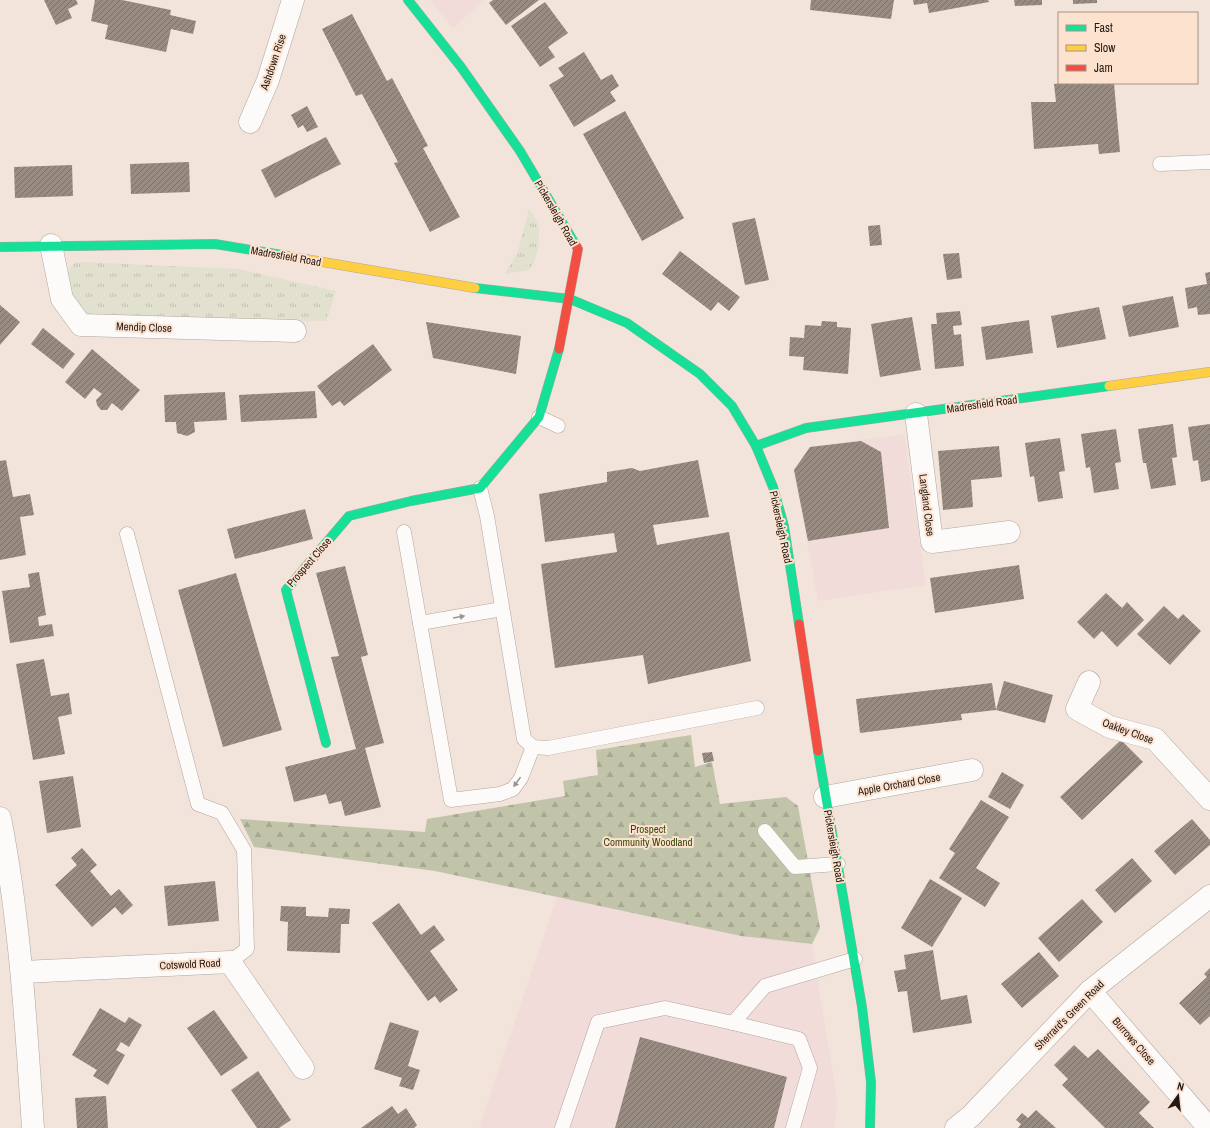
<svg xmlns="http://www.w3.org/2000/svg" width="1210" height="1128" font-family="'Archivo Narrow',sans-serif">
  <defs>
    <pattern id="grass-tufts" width="24" height="20" patternUnits="userSpaceOnUse"><rect width="24" height="20" fill="#e2e1cf"/><path d="M3 7l-1-3M5 7V3M7 7l1-3M15 17l-1-3M17 17v-4M19 17l1-3" fill="none" stroke="#c2c0b1"/></pattern>
    <pattern id="forest-firs" width="22" height="20" patternUnits="userSpaceOnUse"><rect width="22" height="20" fill="#c2c4aa"/><path d="M5 1l3.5 6h-7zM16 11l3.5 6h-7z" fill="#a6a891"/></pattern>
    <pattern id="building-hatch" width="6" height="6" patternUnits="userSpaceOnUse"><rect width="6" height="6" fill="#978b82"/><path d="M-1 1l2-2M0 6l6-6M5 7l2-2" fill="none" stroke="#7b7169"/></pattern>
  </defs>
  <rect width="100%" height="100%" fill="#f2e4da"/>
  <g fill="#f1dcda">
    <polygon points="430,0 484,0 453,28"/>
    <polygon points="904,434 926,585 818,601 794,470 810,447"/>
    <polygon points="557,896 741,936 812,944 838,1104 834,1128 479,1128"/>
  </g>
  <g fill="url(#grass-tufts)">
    <path d="M529,208C531,213 535,217 537,222C542,235 538,259 529,270L505,274L518,251Z"/>
    <polygon points="81,262 239,269 336,291 326,321 162,320 86,318 71,300 68,272 73,264"/>
  </g>
  <polygon fill="url(#forest-firs)" points="691,735 695,767 712,762 720,804 786,797 798,806 820,928 812,944 741,936 435,871 254,847 240,819 425,832 427,819 565,796 563,781 598,775 596,750"/>
  <g fill="url(#building-hatch)">
    <polygon points="44,0 76,0 78,4 68,9 72,18 56,25"/>
    <polygon points="95,0 122,0 171,10 170,15 196,21 193,34 171,29 166,52 105,39 108,25 91,21"/>
    <polygon points="493,0 539,0 506,25 489,3"/>
    <polygon points="811,0 894,0 891,19 810,10"/>
    <polygon points="913,0 988,0 989,2 929,13 927,3 914,5"/>
    <polygon points="1014,0 1042,0 1042,5 1015,6"/>
    <polygon points="1073,0 1097,0 1097,3 1073,4"/>
    <polygon points="545,2 568,33 548,47 555,57 540,67 511,26"/>
    <polygon points="352,14 387,81 392,78 428,146 423,148 460,217 430,232 394,163 398,162 362,94 356,96 322,29"/>
    <polygon points="584,52 601,80 612,74 619,86 610,92 616,101 574,127 549,85 564,76 558,68"/>
    <polygon points="1064,83 1114,83 1120,152 1099,154 1098,144 1034,149 1031,102 1056,102 1054,84"/>
    <polygon points="307,106 318,127 307,132 303,125 298,128 291,115"/>
    <polygon points="625,111 684,218 642,241 583,134"/>
    <polygon points="326,137 341,164 275,198 261,170"/>
    <polygon points="189,162 190,192 131,194 130,164"/>
    <polygon points="72,165 73,196 15,198 14,167"/>
    <polygon points="755,218 769,280 745,285 732,223"/>
    <polygon points="880,225 882,245 870,246 868,226"/>
    <polygon points="680,251 740,297 729,311 718,302 711,311 662,274"/>
    <polygon points="959,253 962,278 947,280 943,254"/>
    <polygon points="1210,272 1210,314 1198,315 1197,307 1188,309 1185,288 1207,284 1205,273"/>
    <polygon points="1173,296 1179,327 1129,337 1122,306"/>
    <polygon points="0,305 20,322 0,345"/>
    <polygon points="1099,307 1106,339 1057,348 1051,316"/>
    <polygon points="960,311 962,325 953,326 954,335 961,334 964,366 935,369 931,324 937,324 936,313"/>
    <polygon points="912,317 921,370 880,377 871,324"/>
    <polygon points="1029,320 1033,353 986,360 981,327"/>
    <polygon points="822,321 837,322 837,327 851,328 848,374 803,370 804,357 789,356 790,337 804,338 805,325 821,326"/>
    <polygon points="426,322 521,336 516,374 433,358"/>
    <polygon points="43,328 75,354 63,369 31,344"/>
    <polygon points="373,344 392,370 344,406 340,401 332,406 317,386"/>
    <polygon points="92,349 140,390 122,411 112,403 107,410 101,410 97,405 96,400 102,394 94,388 85,399 65,382"/>
    <polygon points="315,391 317,418 241,422 239,395"/>
    <polygon points="225,392 227,420 194,422 195,432 187,436 177,433 176,422 165,422 164,395"/>
    <polygon points="1173,424 1177,457 1172,458 1176,485 1151,489 1146,463 1143,463 1138,429"/>
    <polygon points="1210,424 1210,480 1201,482 1198,460 1193,461 1188,427"/>
    <polygon points="1116,429 1121,462 1115,463 1119,489 1094,493 1090,467 1086,468 1081,434"/>
    <polygon points="1060,438 1065,471 1059,472 1063,498 1038,502 1034,476 1030,477 1025,443"/>
    <polygon points="861,441 881,452 889,528 808,541 794,470 810,447"/>
    <polygon points="999,446 1002,477 971,480 973,507 943,510 938,451"/>
    <polygon points="6,460 13,497 30,494 34,515 20,517 26,555 0,560 0,461"/>
    <polygon points="698,460 709,517 653,525 657,545 729,532 751,661 648,684 643,655 555,668 541,564 617,552 614,533 545,542 539,494 607,482 607,472 632,468 640,471"/>
    <polygon points="305,509 313,539 235,559 227,529"/>
    <polygon points="1019,565 1024,599 935,613 930,578"/>
    <polygon points="345,566 368,655 361,657 384,743 365,748 381,807 345,816 341,801 329,804 326,794 294,802 285,767 356,749 331,657 339,656 316,573"/>
    <polygon points="39,572 46,615 38,617 39,626 52,624 54,636 10,643 2,591 30,587 28,574"/>
    <polygon points="236,573 282,730 223,747 178,590"/>
    <polygon points="1106,593 1122,608 1127,602 1144,620 1117,647 1102,631 1094,639 1077,622"/>
    <polygon points="1164,606 1178,619 1183,614 1201,631 1170,665 1137,634"/>
    <polygon points="44,659 51,696 69,693 72,714 58,717 65,754 33,760 16,664"/>
    <polygon points="1004,681 1053,695 1045,723 996,710 961,714 962,720 860,733 856,699 992,683 996,710"/>
    <polygon points="1121,740 1143,762 1082,820 1060,797"/>
    <polygon points="712,752 714,761 704,763 702,753"/>
    <polygon points="1002,772 1024,785 1010,809 988,797"/>
    <polygon points="73,776 81,827 47,833 39,781"/>
    <polygon points="981,800 1009,817 976,868 1000,883 985,907 939,878 955,853 949,849"/>
    <polygon points="1192,819 1210,840 1210,845 1175,875 1154,851"/>
    <polygon points="82,848 97,865 90,871 111,896 119,889 133,905 122,915 115,907 92,927 55,885 77,865 71,858"/>
    <polygon points="1132,858 1152,881 1115,913 1095,890"/>
    <polygon points="930,879 962,898 932,947 901,928"/>
    <polygon points="215,881 219,921 168,926 164,886"/>
    <polygon points="1082,899 1103,922 1059,962 1038,938"/>
    <polygon points="399,903 421,935 434,925 445,940 430,951 458,990 440,1003 435,996 428,1001 372,923"/>
    <polygon points="281,906 306,907 306,916 328,917 329,908 350,909 349,924 341,924 340,953 287,951 288,922 280,921"/>
    <polygon points="933,950 941,1000 967,995 972,1023 913,1033 907,991 898,992 894,971 906,969 904,955"/>
    <polygon points="1039,952 1059,976 1022,1008 1001,984"/>
    <polygon points="1210,968 1210,1016 1200,1025 1179,1003 1207,977 1204,974"/>
    <polygon points="100,1008 125,1023 129,1017 142,1025 129,1047 121,1042 116,1050 125,1055 108,1085 93,1076 97,1070 72,1055"/>
    <polygon points="214,1010 248,1058 221,1076 187,1028"/>
    <polygon points="390,1022 419,1031 408,1066 420,1070 413,1090 399,1086 402,1078 374,1069"/>
    <polygon points="640,1037 787,1077 774,1128 615,1128"/>
    <polygon points="1074,1045 1088,1058 1098,1049 1150,1102 1139,1113 1154,1128 1105,1128 1062,1085 1068,1079 1054,1065"/>
    <polygon points="258,1071 291,1120 279,1128 257,1128 231,1090"/>
    <polygon points="106,1096 108,1128 77,1128 75,1098"/>
    <polygon points="392,1106 398,1114 406,1108 417,1125 414,1128 361,1128"/>
    <polygon points="1036,1110 1056,1128 1018,1128 1021,1124 1016,1120 1022,1113 1028,1118"/>
  </g>
  <g fill="none" stroke-linecap="round" stroke-linejoin="round">
    <defs>
      <g id="lane">
        <polyline points="1160,164 1210,162"/>
        <polyline points="539,417 558,426"/>
        <polyline points="480,488 487,516 524,739 533,747 548,748 757,708"/>
        <polyline points="404,532 451,800 500,794 513,789 521,778 533,747"/>
        <polyline points="127,534 198,804 222,813 244,850 247,949 230,962"/>
        <polyline points="420,623 502,609"/>
        <polyline points="765,831 795,867 838,864"/>
        <polyline points="562,1128 598,1022 665,1008 733,1023"/>
        <polyline points="793,1128 810,1068 799,1039 733,1023 765,986 855,959"/>
      </g>
      <g id="street">
        <polyline points="250,122 268,80 293,0"/>
        <polyline points="51,245 62,299 81,325 295,331"/>
        <polyline points="916,414 932,542 1009,532"/>
        <polyline points="1089,682 1077,709 1110,727 1155,739 1210,799"/>
        <polyline points="825,797 972,770"/>
        <path d="M0,818C20,920 26,1024 33,1128"/>
        <polyline points="23,972 230,962 303,1068"/>
        <polyline points="1090,991 1209,1128"/>
        <polyline points="956,1128 971,1116 1090,991 1210,896"/>
      </g>
      <g id="fast">
        <polyline points="408,0 461,67 520,151 575,244"/>
        <polyline points="0,247 215,244 288,256"/>
        <polyline points="475,288 570,299 627,323 700,374 732,406 756,446 773,487 784,526 799,624"/>
        <polyline points="756,446 806,428 1109,386"/>
        <polyline points="326,743 286,590 349,516 411,501 480,488 539,417 559,349"/>
        <polyline points="818,751 862,1007 871,1082 870,1128"/>
      </g>
      <g id="slow">
        <polyline points="288,256 475,288"/>
        <polyline points="1109,386 1210,372"/>
      </g>
      <g id="jam">
        <polyline points="559,349 578,249 575,244"/>
        <polyline points="799,624 818,751"/>
      </g>
    </defs>
    <use href="#lane" stroke="#b1a69f" stroke-width="15"/>
    <use href="#street" stroke="#b1a69f" stroke-width="23"/>
    <use href="#fast" stroke="#b1a69f" stroke-width="10"/>
    <use href="#slow" stroke="#b1a69f" stroke-width="10"/>
    <use href="#jam" stroke="#b1a69f" stroke-width="10"/>
    <use href="#lane" stroke="#fdfbf9" stroke-width="14"/>
    <use href="#street" stroke="#fdfbf9" stroke-width="22"/>
    <use href="#fast" stroke="#16e098" stroke-width="9"/>
    <use href="#slow" stroke="#ffcf43" stroke-width="9"/>
    <use href="#jam" stroke="#f24e42" stroke-width="9"/>
  </g>
  <defs><path id="oneway-solid" d="M-6-.8H1V-3.2L6.5 0L1 3.2V.8H-6Z"/></defs>
  <g fill="#9a9592">
    <use href="#oneway-solid" transform="translate(459 617) rotate(-10)"/>
    <use href="#oneway-solid" transform="translate(517 782) rotate(126)"/>
  </g>
  <g text-anchor="middle" stroke-width="4" stroke-linejoin="round" paint-order="stroke">
    <g font-size="11" fill="#221913" stroke="#fde2d0">
      <text transform="translate(273 62) rotate(-71)" y="4">Ashdown Rise</text>
      <text transform="translate(556 213) rotate(60)" y="4">Pickersleigh Road</text>
      <text transform="translate(286 256) rotate(10)" y="4">Madresfield Road</text>
      <text transform="translate(144 327) rotate(2)" y="4">Mendip Close</text>
      <text transform="translate(982 404) rotate(-8)" y="4">Madresfield Road</text>
      <text transform="translate(927 505) rotate(83)" y="4">Langland Close</text>
      <text transform="translate(781 527) rotate(78)" y="4">Pickersleigh Road</text>
      <text transform="translate(309 562) rotate(-49)" y="4">Prospect Close</text>
      <text transform="translate(1128 731) rotate(20)" y="4">Oakley Close</text>
      <text transform="translate(899 784) rotate(-10)" y="4">Apple Orchard Close</text>
      <text transform="translate(834 846) rotate(80)" y="4">Pickersleigh Road</text>
      <text transform="translate(190 964) rotate(-3)" y="4">Cotswold Road</text>
      <text transform="translate(1069 1015) rotate(-45)" y="4">Sherrard's Green Road</text>
      <text transform="translate(1134 1041) rotate(49)" y="4">Burrows Close</text>
    </g>
    <g font-size="11" fill="#36490b" stroke="#fde2d0">
      <text x="648" y="833">Prospect<tspan x="648" dy="13">Community Woodland</tspan></text>
    </g>
  </g>
  <rect x="1058" y="12" width="140" height="72" fill="#fde2d0" stroke="#a59284"/>
  <rect x="1066" y="25" width="20" height="6" fill="#16e098" stroke="#a59284"/>
  <text x="1094" y="32" font-size="12" fill="#221913">Fast</text>
  <rect x="1066" y="45" width="20" height="6" fill="#ffcf43" stroke="#a59284"/>
  <text x="1094" y="52" font-size="12" fill="#221913">Slow</text>
  <rect x="1066" y="65" width="20" height="6" fill="#f24e42" stroke="#a59284"/>
  <text x="1094" y="72" font-size="12" fill="#221913">Jam</text>
  <g transform="translate(1178 1096) rotate(15)" stroke="#fde2d0" stroke-width="3" paint-order="stroke">
  <path d="M0-3L7 15L0 10L-7 15Z" fill="#221913"/>
  <text y="-6" font-size="11" font-weight="bold" text-anchor="middle" fill="#221913">N</text>
  </g>
</svg>
